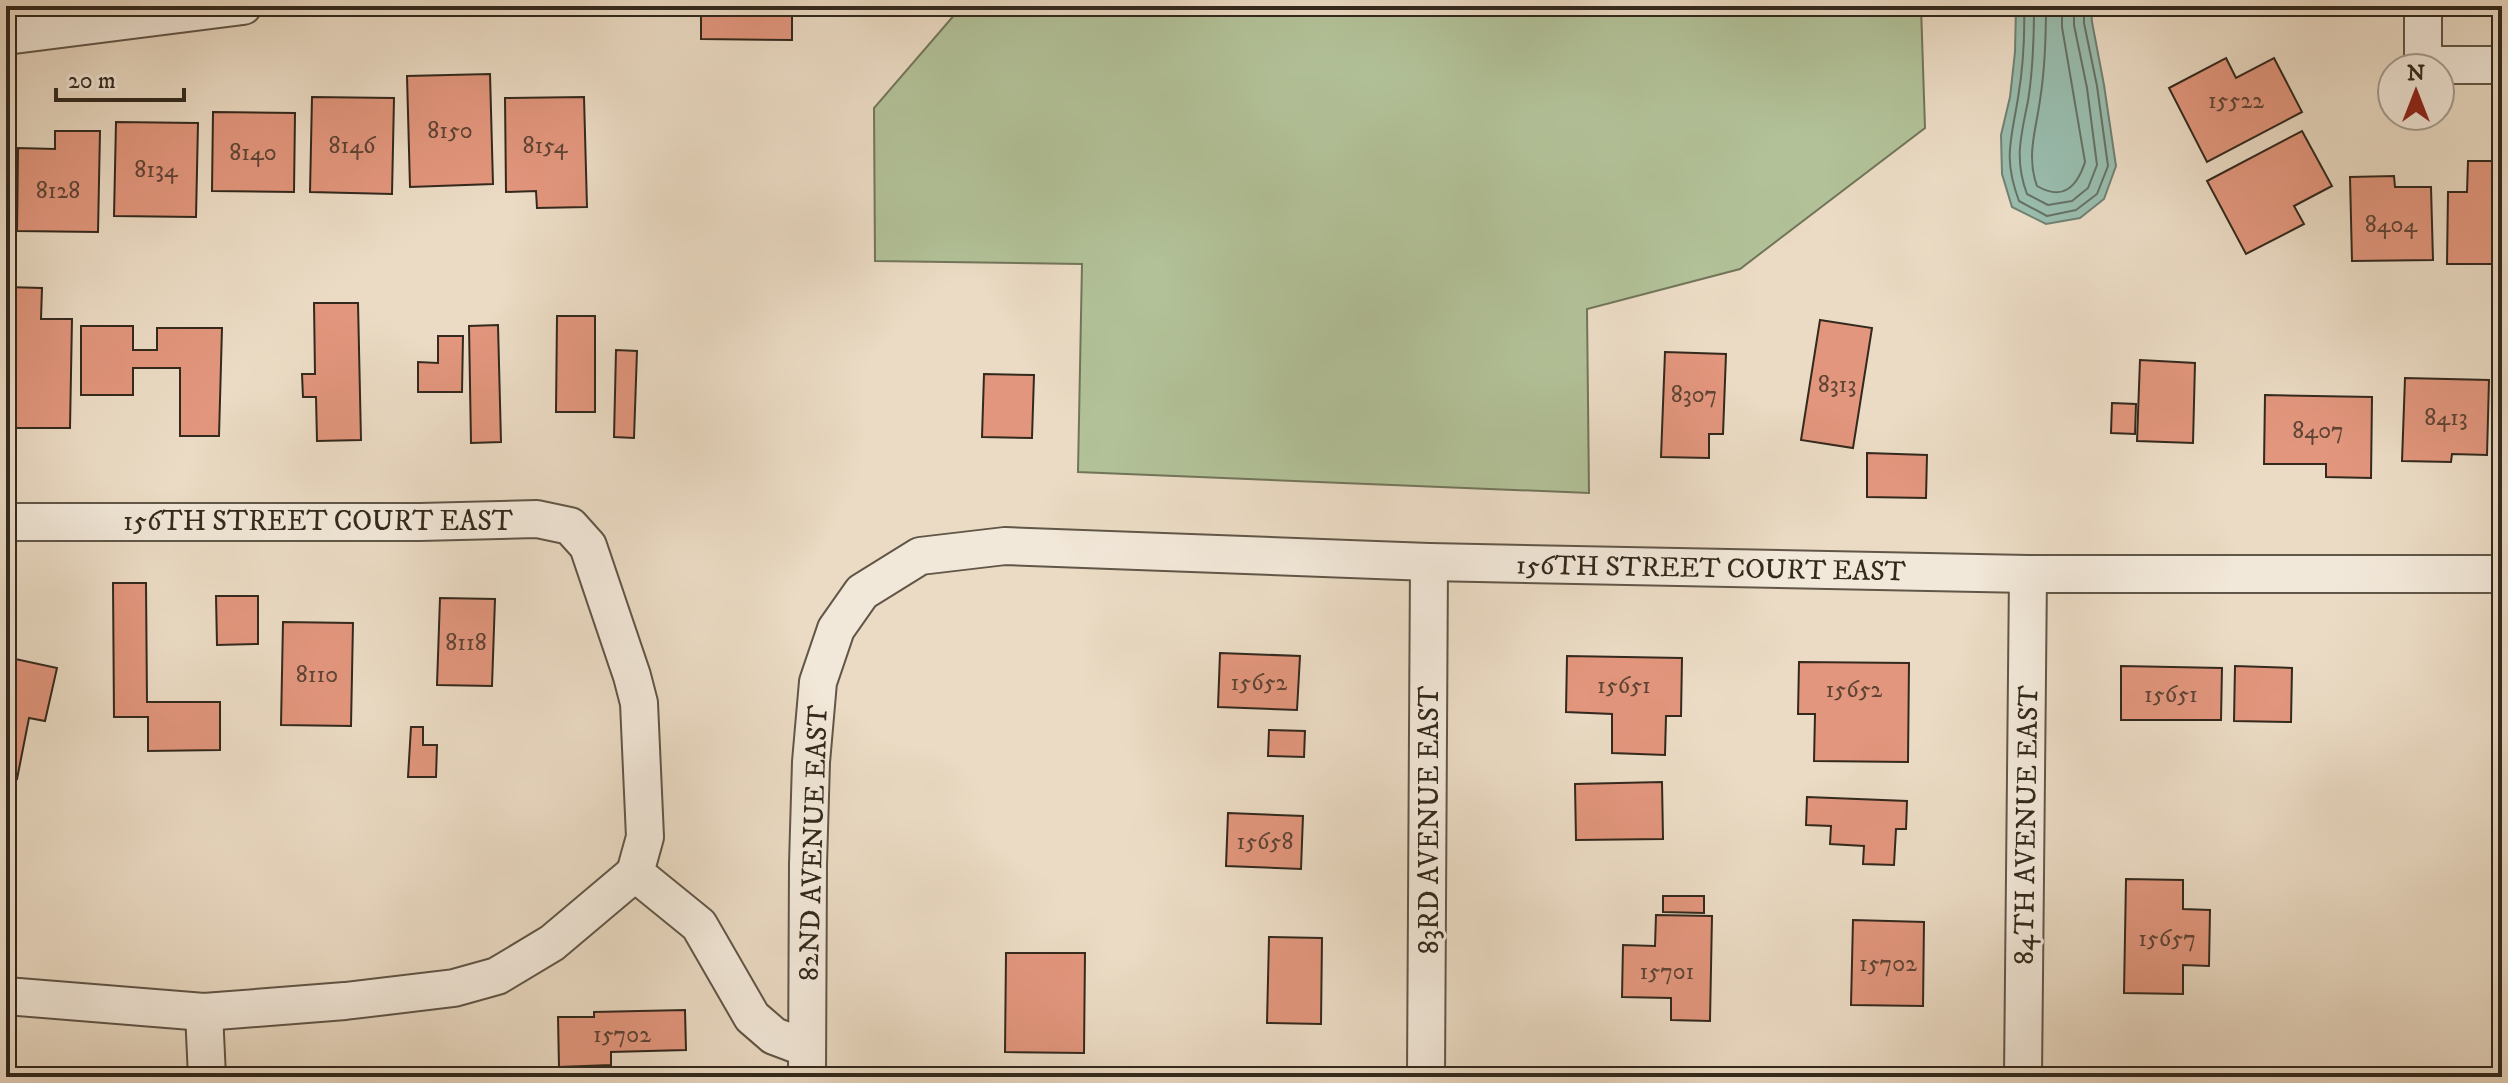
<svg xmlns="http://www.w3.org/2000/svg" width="2508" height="1083" font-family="'IM FELL DW Pica',serif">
  <rect width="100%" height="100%" fill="#ebdbc4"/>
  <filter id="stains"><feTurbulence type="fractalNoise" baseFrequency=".0025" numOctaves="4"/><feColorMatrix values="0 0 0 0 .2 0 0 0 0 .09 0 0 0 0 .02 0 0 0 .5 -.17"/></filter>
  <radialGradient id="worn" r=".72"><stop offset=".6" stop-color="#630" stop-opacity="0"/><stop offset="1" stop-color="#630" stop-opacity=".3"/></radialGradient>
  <polygon fill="#b2c198" stroke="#72755a" stroke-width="2" points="962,6 1921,6 1925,128 1740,269 1587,309 1589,493 1078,472 1082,264 875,261 874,108"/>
  <polygon fill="#99bcad" stroke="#708173" stroke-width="2" points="2016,6 2091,6 2092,22 2104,85 2116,166 2104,199 2080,218 2046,224 2012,207 2002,174 2001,135 2010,97 2015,52"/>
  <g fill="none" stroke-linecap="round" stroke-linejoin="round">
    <g stroke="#667265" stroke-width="2">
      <path d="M2024,6C2025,37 2023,68 2018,98C2011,141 2003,158 2019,201L2047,216L2076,210L2097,194L2108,166L2097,86L2084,23V6"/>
      <path d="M2034,6C2034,38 2033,70 2028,101C2021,136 2014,159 2027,194L2048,205L2072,201L2088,188L2097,165L2087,88L2074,25V6"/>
      <path d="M2046,6C2046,37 2045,69 2040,100C2036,130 2026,156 2037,186C2063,201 2077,187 2085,162L2062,27V6"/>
    </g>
  </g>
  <g fill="#e2967d" stroke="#33291d" stroke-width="2">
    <polygon points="701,6 792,6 792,40 701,39"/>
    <polygon points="2226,58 2236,78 2274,58 2302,112 2207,162 2169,88"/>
    <polygon points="490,74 493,184 410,187 407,76"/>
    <polygon points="312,97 394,98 392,194 310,192"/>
    <polygon points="584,97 587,207 537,208 536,191 506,192 505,98"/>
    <polygon points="213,112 295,113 294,192 212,191"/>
    <polygon points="116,122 198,123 196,217 114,216"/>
    <polygon points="55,131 100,131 98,232 17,231 18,148 55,149"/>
    <polygon points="2302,131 2332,186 2294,206 2304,224 2246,254 2207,181"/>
    <polygon points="2468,161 2502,161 2502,264 2447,264 2448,192 2467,192"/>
    <polygon points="2394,176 2395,187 2431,187 2433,260 2352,261 2350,177"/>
    <polygon points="6,287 42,288 41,319 72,319 70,428 6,428"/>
    <polygon points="314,303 358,303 361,440 317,441 316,397 303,397 302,374 315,374"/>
    <polygon points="557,316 595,316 595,412 556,412"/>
    <polygon points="1820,320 1872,328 1853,448 1801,440"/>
    <polygon points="498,325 501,442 471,443 469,326"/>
    <polygon points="81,326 133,326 133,350 157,350 157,328 222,328 219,436 180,436 180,368 133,368 133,395 81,395"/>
    <polygon points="438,336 463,336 462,392 418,392 418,362 438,363"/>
    <polygon points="616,350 637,351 634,438 614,437"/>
    <polygon points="1665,352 1726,354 1723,434 1709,434 1709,458 1661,457"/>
    <polygon points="2140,360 2195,363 2193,443 2137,441"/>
    <polygon points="984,374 1034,375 1032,438 982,437"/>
    <polygon points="2405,378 2489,380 2487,455 2452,454 2451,462 2402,461"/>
    <polygon points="2265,395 2372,397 2371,478 2326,477 2326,464 2264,464"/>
    <polygon points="2112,403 2136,404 2135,434 2111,433"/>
    <polygon points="1867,453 1927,455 1926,498 1867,497"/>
    <polygon points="113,583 146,583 147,702 220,702 220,750 148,751 148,717 114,717"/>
    <polygon points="216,596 258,596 258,644 217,645"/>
    <polygon points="440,598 495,599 492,686 437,685"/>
    <polygon points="283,622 353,623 351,726 281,725"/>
    <polygon points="1220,653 1300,656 1297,710 1218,707"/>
    <polygon points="1567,656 1682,658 1681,716 1666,716 1665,755 1612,753 1612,714 1566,712"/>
    <polygon points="6,657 57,668 45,721 29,718 17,779 6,777"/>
    <polygon points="1799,662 1909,663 1908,762 1814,761 1815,714 1798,714"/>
    <polygon points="2121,666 2222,668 2221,720 2121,720"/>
    <polygon points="2235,666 2292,668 2291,722 2234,721"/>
    <polygon points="411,727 423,727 423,745 437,745 436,777 408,777"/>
    <polygon points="1269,730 1305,731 1304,757 1268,756"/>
    <polygon points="1662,782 1663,839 1576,840 1575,784"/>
    <polygon points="1807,797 1907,801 1906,829 1896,829 1894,865 1863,864 1864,846 1830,844 1831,826 1806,825"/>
    <polygon points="1228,813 1303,816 1301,869 1226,866"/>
    <polygon points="2126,879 2183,880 2183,909 2210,910 2209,966 2183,965 2183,994 2124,993"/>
    <polygon points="1663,896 1704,896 1704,913 1663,912"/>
    <polygon points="1656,915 1712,916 1710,1021 1671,1020 1671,998 1622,997 1623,945 1655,946"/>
    <polygon points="1853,920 1924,922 1923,1006 1851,1005"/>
    <polygon points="1269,937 1322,938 1321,1024 1267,1023"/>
    <polygon points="1006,953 1085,953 1084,1053 1005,1052"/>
    <polygon points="685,1010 686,1050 611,1052 611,1065 559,1067 558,1017 594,1017 594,1012"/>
  </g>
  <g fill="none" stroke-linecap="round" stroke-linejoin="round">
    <defs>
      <g id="street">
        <polyline points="2423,6 2423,65 2502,65"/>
        <polyline points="6,36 243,6"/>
        <polyline points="6,522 420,522 537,519 570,526 588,546 632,676 639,703 645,837 635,873"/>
        <polyline points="6,996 204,1012 345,1001 454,988 497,976 552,943 635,873 699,925 752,1017 774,1036 806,1048"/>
        <polyline points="204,1012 207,1077"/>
        <polyline points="807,1077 808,864 811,762 818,682 836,629 862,592 920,556 1005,546 1429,562 2028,574 2502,574"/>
        <polyline points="1426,1077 1429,562"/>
        <polyline points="2023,1077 2028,574"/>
      </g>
    </defs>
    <use href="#street" stroke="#615647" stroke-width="40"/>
    <use href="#street" stroke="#f2e8d9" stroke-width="36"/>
  </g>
  <g text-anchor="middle" stroke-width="6" stroke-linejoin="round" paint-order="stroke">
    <g font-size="24" fill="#5f4435">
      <text x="2236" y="108">15522</text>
      <text x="450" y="138">8150</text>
      <text x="352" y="153">8146</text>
      <text x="545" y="153">8154</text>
      <text x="253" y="160">8140</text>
      <text x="156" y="177">8134</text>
      <text x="58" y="198">8128</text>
      <text x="2391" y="232">8404</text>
      <text x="1837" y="392">8313</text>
      <text x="1694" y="402">8307</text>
      <text x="2446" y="425">8413</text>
      <text x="2318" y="438">8407</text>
      <text x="466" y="650">8118</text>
      <text x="317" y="682">8110</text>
      <text x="1259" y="690">15652</text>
      <text x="1624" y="693">15651</text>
      <text x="1854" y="697">15652</text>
      <text x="2171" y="702">15651</text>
      <text x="1265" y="849">15658</text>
      <text x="2167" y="946">15657</text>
      <text x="1888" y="971">15702</text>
      <text x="1667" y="979">15701</text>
      <text x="622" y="1042">15702</text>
    </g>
    <g font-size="28" fill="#33291d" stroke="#f2e8d9">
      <text x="318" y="530">156TH STREET COURT EAST</text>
      <text transform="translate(1711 567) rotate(1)" y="10">156TH STREET COURT EAST</text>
      <text transform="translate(1428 820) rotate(-90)" y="10">83RD AVENUE EAST</text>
      <text transform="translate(2025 825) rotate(-89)" y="10">84TH AVENUE EAST</text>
      <text transform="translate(812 843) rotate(-88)" y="10">82ND AVENUE EAST</text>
    </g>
  </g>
  <rect width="2508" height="1083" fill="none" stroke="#ebdbc4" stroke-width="32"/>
  <rect x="8" y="8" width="2492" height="1067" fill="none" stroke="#33291d" stroke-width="4"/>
  <rect x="16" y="16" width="2476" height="1051" fill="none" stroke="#33291d" stroke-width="2"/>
  <g transform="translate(2416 92)"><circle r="38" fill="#f2e8d9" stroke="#a69c8e" stroke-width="2"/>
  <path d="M0-6L14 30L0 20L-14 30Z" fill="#8f2418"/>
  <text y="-12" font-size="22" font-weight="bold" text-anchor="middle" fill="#33291d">N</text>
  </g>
  <path d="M56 88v12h128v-12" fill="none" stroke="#33291d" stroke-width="4"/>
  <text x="68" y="88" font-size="24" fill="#33291d" stroke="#f2e8d9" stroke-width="6" paint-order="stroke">20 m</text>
  <rect width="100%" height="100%" filter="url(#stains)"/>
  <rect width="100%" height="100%" fill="url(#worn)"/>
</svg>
